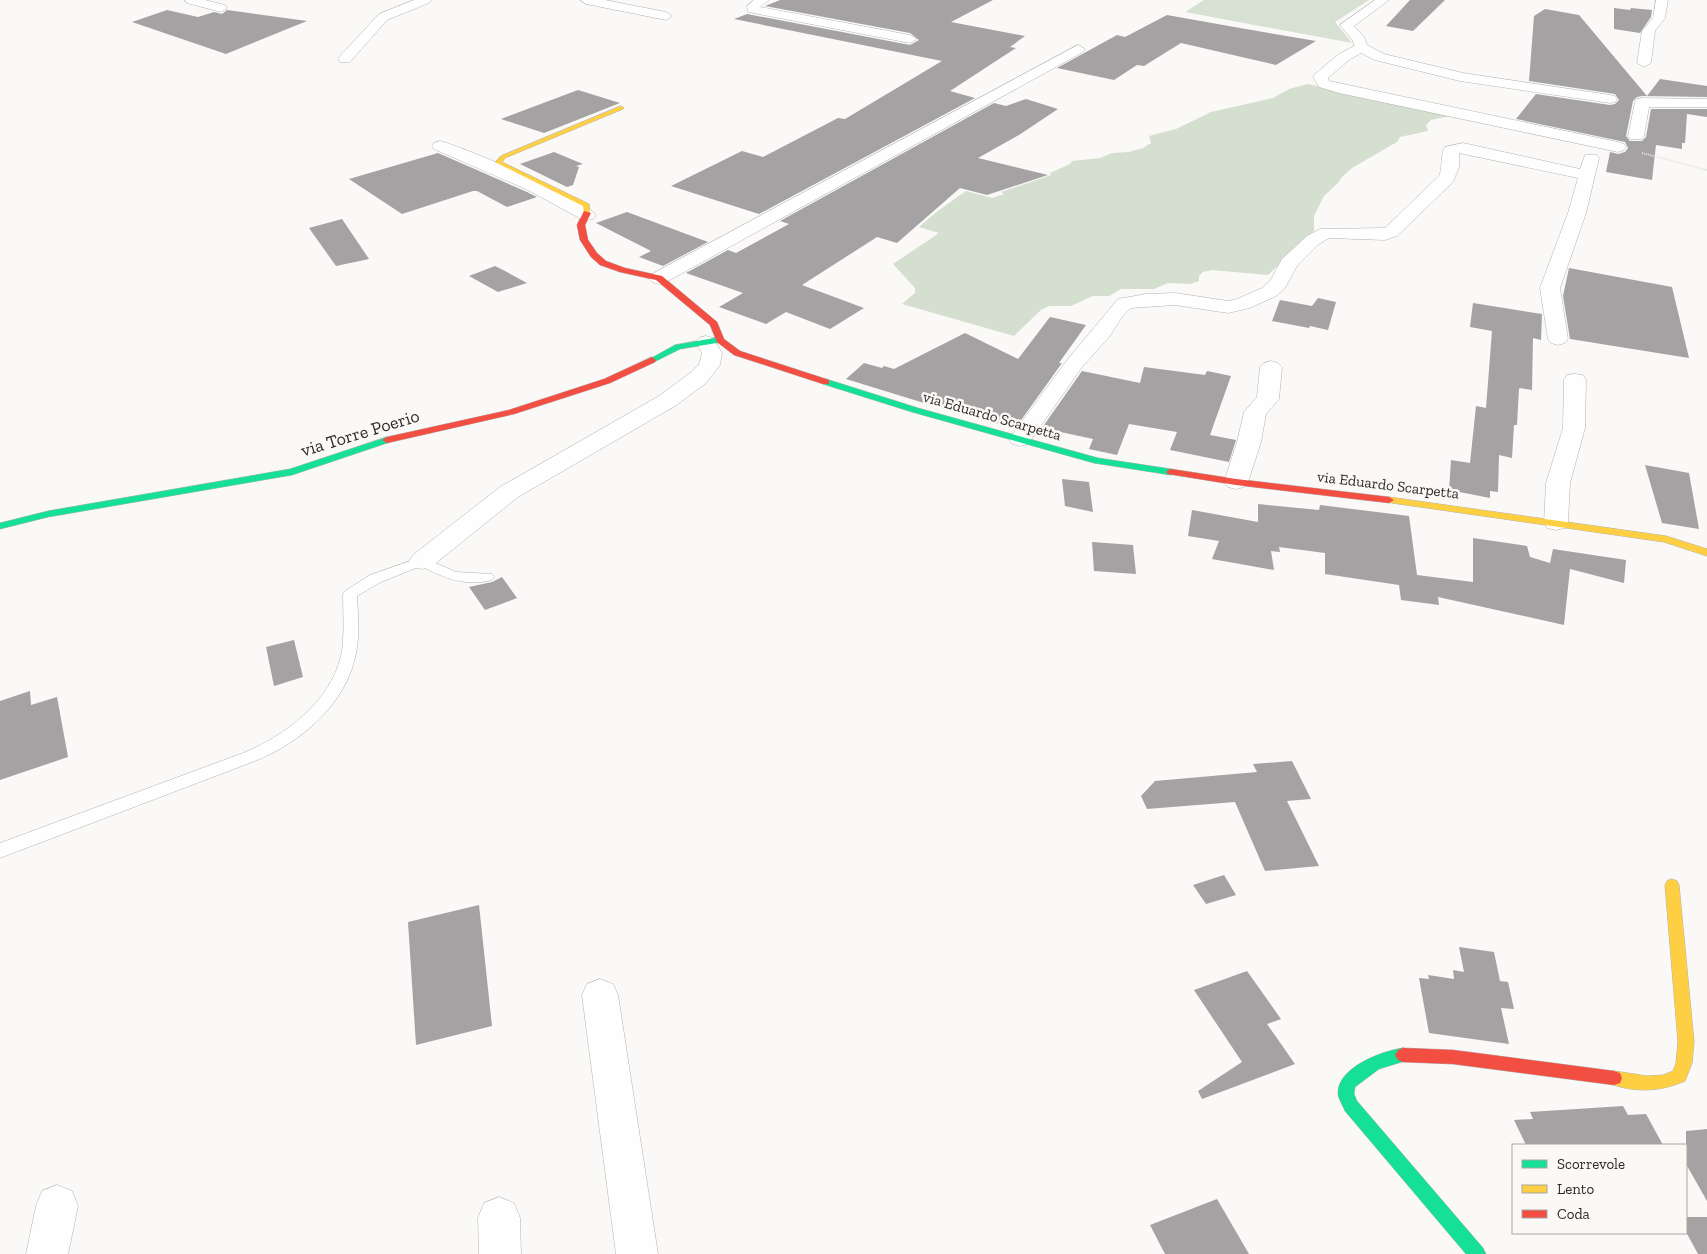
<svg xmlns="http://www.w3.org/2000/svg" width="1707" height="1254" font-family="'Zilla Slab',serif">
  <rect width="100%" height="100%" fill="#faf9f7"/>
  <polygon fill="#d6e0d3" points="1204,0 1369,0 1335,22 1352,43 1185,12"/>
  <path fill="#d4dfd0" d="M1308,84L1450,116L1431,120L1426,125L1428,131L1400,137L1397,142L1352,168L1342,177L1338,183L1324,196L1314,216V231L1268,275L1212,270L1203,272L1199,276V281L1191,284L1168,283L1154,289H1121L1109,296H1093L1071,306H1049L1041,310L1014,336L902,304L915,293V288L893,264L939,233L919,227C934,213 949,203 966,191L992,198L1004,194L1001,192L1051,175L1050,173L1070,164L1072,161L1100,158L1112,153L1129,152L1143,148L1151,143L1149,136L1176,129L1211,112L1273,98L1289,89Z"/>
  <g fill="#a4a2a2">
    <polygon points="780,0 993,0 951,22 1025,36 1010,47 1016,48 950,91 975,98 759,214 671,186 742,151 763,157 838,118 845,119 942,61 734,19 747,14 910,45 919,40 910,33 765,6"/>
    <polygon points="1410,0 1445,0 1413,31 1386,26"/>
    <polygon points="1614,8 1630,10 1631,8 1652,10 1651,17 1640,33 1614,29"/>
    <polygon points="1545,9 1579,15 1647,96 1660,79 1707,86 1707,97 1642,96 1637,97 1633,101 1626,136 1630,141 1642,141 1646,137 1651,109 1707,109 1707,117 1687,114 1685,143 1682,143 1682,149 1656,145 1652,180 1606,172 1610,152 1618,154 1625,152 1628,148 1625,142 1516,119 1536,94 1610,105 1615,104 1619,100 1615,94 1529,81 1534,16"/>
    <polygon points="167,10 198,17 214,12 222,14 227,10 307,21 226,54 132,22"/>
    <polygon points="1167,15 1240,28 1316,41 1276,65 1181,43 1144,66 1137,65 1114,80 1057,68 1117,35 1125,37"/>
    <polygon points="578,90 620,103 544,133 501,119"/>
    <polygon points="1026,99 1058,109 1019,135 978,158 1048,175 987,195 960,188 897,243 877,237 802,285 864,308 830,329 786,312 766,324 719,307 743,293 686,273 728,250 736,253 789,224 780,221 994,103 1006,106"/>
    <polygon points="554,152 583,164 576,166 579,167 573,185 567,187 520,164"/>
    <polygon points="438,153 527,192 537,197 507,207 477,191 473,191 402,214 349,179"/>
    <polygon points="627,212 708,242 663,266 639,257 651,251 596,223"/>
    <polygon points="342,219 369,259 336,266 309,228"/>
    <polygon points="495,266 505,271 527,283 498,292 469,276"/>
    <polygon points="1569,268 1672,287 1689,358 1570,339 1563,296"/>
    <polygon points="1318,298 1336,302 1328,330 1310,326 1309,328 1272,321 1280,300 1312,306"/>
    <polygon points="1473,303 1542,314 1541,340 1533,338 1532,390 1520,388 1519,389 1517,425 1514,425 1512,458 1499,455 1498,492 1490,491 1490,498 1449,490 1451,460 1470,463 1476,406 1486,408 1492,331 1470,327"/>
    <polygon points="1050,317 1086,325 1059,363 1062,363 1019,423 1016,422 1011,427 924,403 846,379 864,363 882,368 884,366 894,369 965,333 1018,359"/>
    <polygon points="1144,367 1205,375 1207,371 1231,376 1210,435 1236,440 1229,462 1170,450 1177,432 1129,424 1117,455 1089,449 1093,439 1042,428 1082,371 1140,383"/>
    <polygon points="1645,465 1689,473 1699,529 1662,523"/>
    <polygon points="1062,479 1089,482 1093,512 1065,506"/>
    <polygon points="1258,504 1319,510 1320,505 1409,516 1417,575 1473,582 1473,538 1527,546 1530,557 1550,563 1553,549 1626,560 1624,583 1570,569 1564,625 1438,597 1439,605 1401,600 1399,585 1325,574 1325,553 1279,547 1280,552 1271,551 1274,570 1212,559 1219,541 1188,536 1192,510 1258,522"/>
    <polygon points="1092,542 1133,545 1136,574 1094,571"/>
    <polygon points="502,577 517,598 485,610 469,587 492,582"/>
    <polygon points="294,640 303,677 274,686 266,647"/>
    <polygon points="30,691 31,705 57,697 68,757 0,780 0,701"/>
    <polygon points="1292,761 1311,799 1287,801 1319,866 1265,871 1235,802 1147,809 1141,796 1155,781 1257,772 1253,764"/>
    <polygon points="1224,875 1236,895 1206,904 1193,885"/>
    <polygon points="479,905 492,1026 416,1045 408,922"/>
    <polygon points="1459,947 1494,952 1500,981 1508,982 1514,1009 1501,1008 1509,1044 1429,1033 1419,978 1429,979 1428,975 1454,979 1453,970 1464,972"/>
    <polygon points="1247,971 1281,1019 1267,1024 1295,1064 1202,1099 1198,1091 1242,1062 1194,990"/>
    <polygon points="1623,1106 1628,1115 1646,1114 1663,1145 1526,1145 1514,1120 1533,1119 1530,1112"/>
    <polygon points="1707,1129 1707,1201 1686,1164 1686,1131"/>
    <polygon points="1217,1199 1249,1254 1165,1254 1150,1225"/>
    <polygon points="1686,1217 1707,1217 1707,1254 1698,1254 1686,1232"/>
  </g>
  <g fill="none" stroke-linecap="round" stroke-linejoin="round">
    <defs>
      <path id="lane" d="M422,557L456,572L492,574L494,577L492,580C467,587 443,578 421,566L381,582L357,596C358,615 360,634 356,653C347,704 300,743 255,761L0,858V843L243,753C285,736 330,702 341,656C345,636 343,614 343,594L345,591L370,575Z"/>
      <g id="street">
        <polygon points="185,0 205,0 225,5 227,8 221,12 187,3"/>
        <polygon points="414,0 431,0 429,3 387,20 350,62 340,62 338,59 340,56 379,14"/>
        <polygon points="580,0 605,0 666,12 672,16 666,20 586,4"/>
        <polygon points="754,0 769,0 760,7 910,35 917,39 910,43 748,12 747,6"/>
        <polygon points="1375,0 1389,0 1354,26 1364,37 1367,45 1384,54 1463,73 1610,95 1615,96 1617,99 1615,102 1610,103 1460,81 1375,60 1361,53 1349,60 1328,78 1329,81 1618,142 1624,144 1626,147 1624,150 1618,152 1339,93 1319,87 1313,77 1315,74 1339,54 1354,46 1353,41 1340,25"/>
        <polygon points="1656,0 1668,0 1665,18 1655,31 1651,63 1644,67 1637,63 1642,31 1653,18"/>
        <polygon points="1078,45 1085,49 1083,52 666,282 659,284 652,282 649,278 652,274"/>
        <polygon points="1642,98 1707,99 1707,107 1649,107 1644,136 1642,139 1630,139 1628,136 1635,102 1637,99"/>
        <path d="M440,141C464,147 584,198 596,215L593,219L587,220L581,219L528,190L434,149L432,146L434,143Z"/>
        <path d="M1463,143L1580,169L1585,155H1597L1599,158L1586,213L1560,288L1568,339L1565,343L1558,345L1551,343L1548,339L1540,288L1568,213L1578,178L1459,153V167L1453,182L1397,236L1385,240L1329,238L1319,244L1297,266L1285,288L1276,296L1250,308L1228,313L1175,305L1131,308L1122,317L1109,337L1082,367L1028,444L1020,446L1012,444L1009,439L1068,359L1118,299L1146,294L1175,293L1228,301L1237,299L1262,288L1270,281L1282,259L1307,236L1320,229L1385,228L1439,176C1443,167 1440,154 1445,147Z"/>
        <polygon points="706,336 713,338 722,353 720,365 706,383 675,406 518,497 431,567 422,569 413,567 409,561 413,555 500,487 659,396 690,373 699,364 702,353 696,342 699,338"/>
        <polygon points="1271,361 1278,363 1282,367 1279,399 1266,414 1261,442 1248,482 1244,487 1236,489 1228,487 1224,482 1237,442 1244,412 1257,397 1260,367 1264,363"/>
        <polygon points="1575,374 1583,375 1586,380 1585,428 1570,483 1568,523 1565,528 1556,530 1547,528 1544,523 1546,483 1563,428 1564,380 1567,375"/>
        <polygon points="600,979 613,984 618,995 658,1254 616,1254 582,995 587,984"/>
        <polygon points="57,1185 72,1191 78,1206 68,1254 26,1254 36,1206 42,1191"/>
        <polygon points="499,1197 514,1203 520,1218 521,1254 479,1254 478,1218 484,1203"/>
      </g>
      <g id="fast">
        <polygon points="720,337 724,340 723,342 680,349 652,363 648,360 675,345"/>
        <polygon points="826,379 918,408 1098,458 1171,469 1176,472 1171,475 1094,463 912,412 823,384 823,380"/>
        <polygon points="387,437 390,438 390,442 292,475 48,517 0,529 0,523 48,511 290,469"/>
        <path d="M1403,1048L1408,1050L1411,1055L1408,1060L1379,1069L1355,1087L1354,1094L1357,1101L1483,1248L1486,1254H1466L1345,1111C1343,1106 1338,1098 1338,1093C1338,1067 1382,1051 1403,1048Z"/>
      </g>
      <g id="slow">
        <polygon points="621,106 624,108 623,109 505,158 502,162 589,204 590,215 584,215 583,206 495,162 501,156"/>
        <polygon points="1389,497 1666,536 1707,549 1707,556 1664,542 1385,502 1384,500 1385,498"/>
        <path d="M1672,879L1677,881L1679,885L1694,1042L1692,1063L1685,1081C1660,1092 1634,1093 1608,1083L1606,1078L1608,1073L1614,1071L1647,1076L1663,1075L1673,1071L1676,1063L1678,1042L1665,885L1667,881Z"/>
      </g>
      <g id="jam">
        <polygon points="584,211 591,213 585,225 588,240 597,253 606,261 625,268 662,276 717,322 724,339 740,351 829,380 829,384 823,384 734,355 717,342 710,325 656,280 620,272 600,265 591,257 580,240 577,225"/>
        <polygon points="652,357 656,360 655,362 610,383 514,414 387,443 382,440 387,437 509,410 604,379"/>
        <polygon points="1171,469 1236,479 1389,497 1394,500 1389,503 1236,485 1168,474 1166,472 1168,470"/>
        <polygon points="1403,1048 1453,1050 1614,1071 1620,1073 1622,1078 1620,1083 1614,1085 1453,1064 1403,1062 1398,1060 1395,1055 1398,1050"/>
      </g>
    </defs>
    <use href="#lane" stroke="#b2b2b0" stroke-width="1"/>
    <use href="#street" stroke="#b2b2b0" stroke-width="1"/>
    <use href="#fast" stroke="#b2b2b0" stroke-width="1"/>
    <use href="#slow" stroke="#b2b2b0" stroke-width="1"/>
    <use href="#jam" stroke="#b2b2b0" stroke-width="1"/>
    <polyline stroke="#e4e4e3" stroke-width="2" stroke-dasharray="1 1" stroke-linecap="butt" points="1642,153 1707,170"/>
    <use href="#lane" fill="#fefefe" fill-rule="evenodd"/>
    <use href="#street" fill="#fefefe" fill-rule="evenodd"/>
    <use href="#fast" fill="#16e098" fill-rule="evenodd"/>
    <use href="#slow" fill="#ffcf43" fill-rule="evenodd"/>
    <use href="#jam" fill="#f24e42" fill-rule="evenodd"/>
  </g>
  <g text-anchor="middle" stroke-width="5" stroke-linejoin="round" paint-order="stroke">
    <g font-size="15" fill="#2c2b2a" stroke="#fbf9f6">
      <text transform="translate(992 416) rotate(16)" y="5">via Eduardo Scarpetta</text>
      <text transform="translate(1388 485) rotate(7)" y="5">via Eduardo Scarpetta</text>
    </g>
    <g font-size="18" fill="#2c2b2a" stroke="#fbf9f6">
      <text transform="translate(360 433) rotate(-17)" y="6">via Torre Poerio</text>
    </g>
  </g>
  <rect x="1512" y="1144" width="175" height="90" fill="#fbf9f6" stroke="#a8a7a4"/>
  <rect x="1522" y="1160" width="25" height="8" fill="#16e098" stroke="#a8a7a4"/>
  <text x="1557" y="1169" font-size="15" fill="#2c2b2a">Scorrevole</text>
  <rect x="1522" y="1185" width="25" height="8" fill="#ffcf43" stroke="#a8a7a4"/>
  <text x="1557" y="1194" font-size="15" fill="#2c2b2a">Lento</text>
  <rect x="1522" y="1210" width="25" height="8" fill="#f24e42" stroke="#a8a7a4"/>
  <text x="1557" y="1219" font-size="15" fill="#2c2b2a">Coda</text>
</svg>
